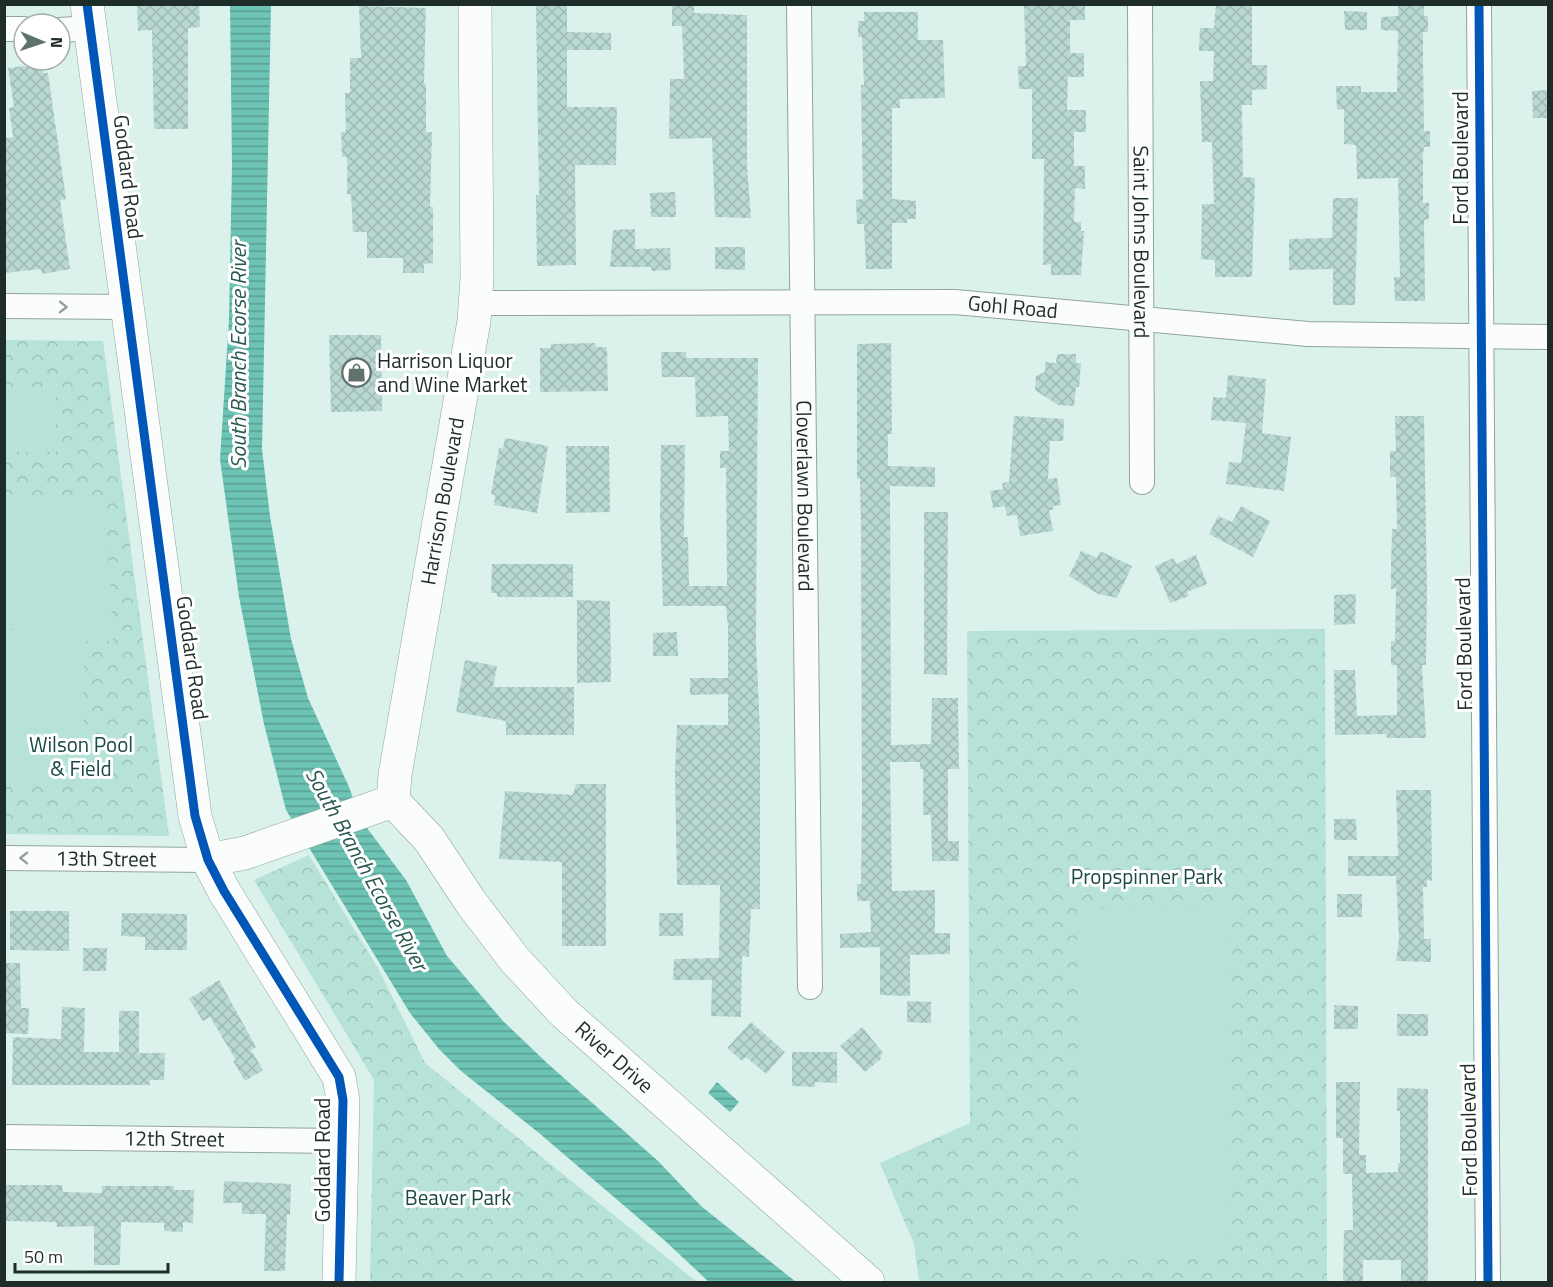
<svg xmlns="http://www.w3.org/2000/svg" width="1553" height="1287" font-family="'Titillium Web',sans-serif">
  <defs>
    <pattern id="forest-crowns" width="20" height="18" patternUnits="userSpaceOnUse" patternTransform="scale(1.5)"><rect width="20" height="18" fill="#b6e2d8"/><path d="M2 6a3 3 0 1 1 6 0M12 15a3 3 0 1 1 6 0" fill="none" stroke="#9cc2ba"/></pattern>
    <pattern id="water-rules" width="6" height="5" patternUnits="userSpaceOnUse" patternTransform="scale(1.5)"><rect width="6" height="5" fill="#6dc3b4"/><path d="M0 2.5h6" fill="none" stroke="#599f93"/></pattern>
    <pattern id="building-cross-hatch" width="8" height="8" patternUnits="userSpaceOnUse" patternTransform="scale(1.5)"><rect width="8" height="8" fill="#b8d8d1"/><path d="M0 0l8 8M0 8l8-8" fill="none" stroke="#9ebab4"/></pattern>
  </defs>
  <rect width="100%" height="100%" fill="#dbf2ec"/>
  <g fill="url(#forest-crowns)">
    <polygon points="5,340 103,341 169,836 5,834"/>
    <polygon points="1325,629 1327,1282 919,1282 914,1244 880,1163 970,1123 967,631"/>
    <polygon points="309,855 378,968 425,1063 697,1282 370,1282 374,1080 254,880"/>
  </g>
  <g fill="#b6e2d8">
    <rect x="5" y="390" width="51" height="62"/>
    <polygon points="90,501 106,517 113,641 84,641 83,785 5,784 5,635 27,635 5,626 5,503"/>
    <polygon points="1228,908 1230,1254 1079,1255 1077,909"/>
  </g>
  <g fill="url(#water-rules)">
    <polygon points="230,5 271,5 262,449 270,516 291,639 308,698 349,787 361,820 406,880 447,956 503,1021 547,1063 658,1161 701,1206 796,1282 709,1282 663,1239 539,1133 461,1071 439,1049 410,1013 286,810 264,724 239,597 220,459 229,320 232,165"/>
    <polygon points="717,1082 739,1102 730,1112 708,1093"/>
  </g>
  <g fill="url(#building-cross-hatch)">
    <polygon points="137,4 199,4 200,27 188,28 188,129 154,129 152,30 138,31"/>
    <polygon points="536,4 567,4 567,32 611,33 611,50 567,50 567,107 617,107 616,165 575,165 576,265 537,266 536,195 539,195"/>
    <polygon points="1024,4 1085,4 1085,20 1070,20 1070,53 1084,53 1084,77 1068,77 1067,110 1086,110 1086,132 1074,132 1074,166 1085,166 1085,189 1075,188 1074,222 1081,222 1081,231 1084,231 1081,275 1051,275 1051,264 1043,265 1044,159 1032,159 1032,89 1019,89 1018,66 1026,66"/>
    <polygon points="1216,4 1252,4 1252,65 1267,65 1267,89 1252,90 1252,105 1242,105 1243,177 1255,178 1252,277 1215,277 1215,260 1201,259 1202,204 1214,204 1212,142 1202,142 1200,81 1213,81 1214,51 1199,51 1200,28 1214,28"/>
    <polygon points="1398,4 1424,4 1424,16 1428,16 1428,32 1423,32 1423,59 1424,131 1430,131 1430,147 1424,147 1423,155 1423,203 1429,203 1429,219 1424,220 1425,301 1395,301 1394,277 1400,277 1398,178 1357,179 1356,145 1344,144 1344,109 1337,110 1336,86 1361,86 1361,92 1397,92 1398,31 1381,30 1381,17 1398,16"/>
    <polygon points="672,5 694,5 694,13 747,15 747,166 751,218 715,217 712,138 669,139 670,79 684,79 682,26 672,26"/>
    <polygon points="359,6 426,8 424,84 426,84 426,132 432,132 430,207 433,207 433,263 424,264 424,273 403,273 403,258 367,258 367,232 353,232 351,194 347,194 347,157 342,157 341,132 346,132 345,93 350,93 350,58 361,58"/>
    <polygon points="1344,11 1367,12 1367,30 1345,30"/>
    <polygon points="864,12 918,12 918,40 943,40 945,98 900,99 900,108 892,108 892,199 916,201 916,219 907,219 907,223 892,223 892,269 866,269 864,224 857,224 856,200 863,199 861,85 864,85 862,37 858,37 858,21 864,21"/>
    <polygon points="42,64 43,73 48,73 66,199 60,200 70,269 42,274 41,269 4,273 4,138 13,137 9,108 14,107 8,68"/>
    <polygon points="1548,90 1548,118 1533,118 1532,91"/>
    <polygon points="675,192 676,217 651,217 650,193"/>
    <polygon points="1333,198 1358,198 1355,305 1333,305 1333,269 1289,270 1289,239 1332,238"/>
    <polygon points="635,229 635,249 670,248 671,270 652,271 651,267 610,267 613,230"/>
    <polygon points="715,247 745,247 745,270 715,269"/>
    <polygon points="329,335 381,335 382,411 331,412"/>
    <polygon points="595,343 596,347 607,347 608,391 540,392 540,348 551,348 551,344"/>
    <polygon points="891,343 892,434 888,434 888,466 935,467 935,487 890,486 891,745 931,744 932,698 958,698 959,769 948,769 948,841 959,841 959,861 932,861 931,815 923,815 923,769 920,769 920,762 890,762 892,891 935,890 935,933 950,933 950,954 910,955 910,996 880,995 880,947 840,948 840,934 871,932 870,901 857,901 857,884 861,884 862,808 861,527 860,479 857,479 857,344"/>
    <polygon points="661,352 686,352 686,358 758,358 756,640 760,733 760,909 751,909 749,957 742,956 741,1017 711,1016 712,980 673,980 674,959 719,958 720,885 677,885 675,772 677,725 728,725 728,694 690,695 690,678 728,678 728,628 726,606 663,606 660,514 661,445 685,445 684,537 688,537 689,586 727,586 726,468 720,468 720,451 729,451 728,416 696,417 695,377 662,377"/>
    <polygon points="1057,354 1076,354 1076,363 1081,363 1079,387 1076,387 1074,406 1058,405 1035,390 1036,376 1045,372 1045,362 1056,363"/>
    <polygon points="1228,375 1266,379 1262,433 1291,437 1284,491 1226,484 1229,462 1241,463 1246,423 1211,420 1213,397 1226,398"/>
    <polygon points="1014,416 1064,419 1063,441 1050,441 1048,479 1057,478 1061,505 1053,506 1053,510 1049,510 1053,531 1020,536 1017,515 1007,516 1005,506 993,508 990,491 1003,489 1002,483 1009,482"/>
    <polygon points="1395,416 1424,416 1427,588 1426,665 1422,665 1426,738 1387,738 1386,734 1335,735 1334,670 1355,670 1357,716 1397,715 1397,665 1391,665 1391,641 1395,641 1396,588 1391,589 1391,564 1392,529 1397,529 1396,477 1390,477 1390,451 1396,451"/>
    <polygon points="505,438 548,446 537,513 494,505 495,495 491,494 499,448 503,449"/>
    <polygon points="566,446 609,446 610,512 566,513"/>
    <polygon points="1241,506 1270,521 1253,557 1209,534 1218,516 1232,522"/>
    <polygon points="924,512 948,512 947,675 924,674"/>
    <polygon points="1081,551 1097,558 1100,551 1132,566 1117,598 1098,594 1069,576"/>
    <polygon points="1196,555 1207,584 1187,592 1189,596 1170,603 1155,566 1174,558 1176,564"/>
    <polygon points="492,564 573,564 573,597 497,597 497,593 491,593"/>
    <polygon points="1356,594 1355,624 1334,625 1334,595"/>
    <polygon points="577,600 610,601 611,682 577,683"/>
    <polygon points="677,632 678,656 653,656 653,633"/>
    <polygon points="465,660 497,666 493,687 574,687 574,735 506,735 506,721 456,712"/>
    <polygon points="576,784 606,784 606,946 562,946 562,862 499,859 505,791 573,795"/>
    <polygon points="1396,790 1431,790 1432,881 1427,880 1427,887 1423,887 1424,939 1431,939 1431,962 1396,961 1399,939 1396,876 1348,876 1348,856 1398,856"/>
    <polygon points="1334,819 1356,819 1357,840 1334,840"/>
    <rect x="1337" y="894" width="25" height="23"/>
    <polygon points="10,911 69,911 69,951 10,950"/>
    <polygon points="122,913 187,914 187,950 145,950 145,937 121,936"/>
    <rect x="659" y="913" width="24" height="23"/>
    <polygon points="83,948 107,948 106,971 83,971"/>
    <polygon points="4,963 20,963 21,1008 29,1008 28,1034 4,1033"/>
    <polygon points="219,980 256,1047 251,1050 263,1070 245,1081 233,1061 236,1060 210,1017 203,1021 189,999"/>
    <polygon points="907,1001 931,1002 931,1023 907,1022"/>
    <polygon points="1334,1005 1358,1006 1358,1029 1334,1029"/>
    <polygon points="62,1007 85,1008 84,1052 119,1052 119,1011 139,1011 139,1053 165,1053 164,1080 150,1080 150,1085 12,1085 13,1037 61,1039"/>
    <rect x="1397" y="1014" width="31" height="22"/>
    <polygon points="751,1022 785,1052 766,1074 746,1057 742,1061 727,1048"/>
    <polygon points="862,1027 883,1053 880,1056 882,1058 865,1072 840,1046"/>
    <polygon points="792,1052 837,1052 837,1083 815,1082 815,1087 792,1086"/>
    <polygon points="1336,1082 1360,1082 1359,1155 1366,1155 1366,1173 1398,1172 1398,1163 1400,1163 1400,1111 1397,1111 1397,1088 1428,1089 1428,1282 1401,1282 1401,1260 1363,1260 1363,1282 1343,1282 1344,1230 1353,1230 1352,1174 1343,1174 1343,1138 1336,1138"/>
    <polygon points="224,1181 291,1184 290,1215 287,1214 285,1271 264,1271 266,1214 242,1214 242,1203 223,1203"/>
    <polygon points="4,1185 62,1185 63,1192 102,1193 102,1186 174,1186 174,1190 194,1190 193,1223 183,1222 183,1232 164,1231 164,1223 121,1222 120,1265 94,1265 94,1226 57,1227 56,1222 4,1221"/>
  </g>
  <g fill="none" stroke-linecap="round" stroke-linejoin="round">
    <defs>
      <g id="street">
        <path id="s1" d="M799,4L810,987"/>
        <path id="s2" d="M1140,4L1142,482"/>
        <polyline points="1479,4 1488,1282"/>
        <polyline points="4,29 24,29"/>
        <polyline points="60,30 91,28"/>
        <path id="s3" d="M476,303L955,302L1308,334L1548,337"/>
        <polyline points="4,306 127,307"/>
        <path id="s4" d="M4,858L208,860"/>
        <path id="s5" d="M4,1137L343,1141"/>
      </g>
      <g id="secondary">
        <polyline points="87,4 195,816 208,860 224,891 339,1077 343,1100 339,1282"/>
        <path id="s6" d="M393,801L395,775L474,321L477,278L475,4"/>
        <path id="s7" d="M393,801L429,839L470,901L514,959L564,1013L868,1282"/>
        <polyline points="208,860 245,853 393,801"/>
      </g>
    </defs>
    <use href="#street" stroke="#92a39f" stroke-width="26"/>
    <use href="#secondary" stroke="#92a39f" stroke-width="34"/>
    <use href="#street" stroke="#fafdfc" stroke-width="24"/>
    <use href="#secondary" stroke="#fafdfc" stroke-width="33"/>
    <defs>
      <g id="cycleway">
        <polyline points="87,4 195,816 208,860 224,891 339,1077 343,1100 339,1282"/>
        <polyline points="1479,4 1488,1282"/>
      </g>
    </defs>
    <use href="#cycleway" stroke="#fff" stroke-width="13"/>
    <use href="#cycleway" stroke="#0057b8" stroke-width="9"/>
  </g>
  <defs><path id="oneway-chevron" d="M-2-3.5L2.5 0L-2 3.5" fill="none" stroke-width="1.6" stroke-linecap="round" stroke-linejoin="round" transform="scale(1.5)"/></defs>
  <g stroke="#979f9e">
    <use href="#oneway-chevron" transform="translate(63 307) rotate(1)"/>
    <use href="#oneway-chevron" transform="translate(24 858) rotate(-179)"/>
  </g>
  <defs>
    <symbol id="shop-ring" viewBox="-11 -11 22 22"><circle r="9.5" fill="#fff" stroke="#60726e" stroke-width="1.5"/><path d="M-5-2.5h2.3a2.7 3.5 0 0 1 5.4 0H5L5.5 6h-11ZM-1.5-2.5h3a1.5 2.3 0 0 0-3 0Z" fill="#60726e"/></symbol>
  </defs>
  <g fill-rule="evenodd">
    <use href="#shop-ring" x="340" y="356" width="33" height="33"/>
  </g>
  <g text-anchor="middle" stroke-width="6" stroke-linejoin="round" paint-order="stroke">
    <g font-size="21" fill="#1e2d2a" stroke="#fff">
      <text transform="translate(1461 158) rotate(-90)" y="7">Ford Boulevard</text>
      <text transform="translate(128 177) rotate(83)" y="7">Goddard Road</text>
      <text dy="7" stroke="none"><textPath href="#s2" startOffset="238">Saint Johns Boulevard</textPath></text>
      <text dy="7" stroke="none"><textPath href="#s3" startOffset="537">Gohl Road</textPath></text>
      <text dy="7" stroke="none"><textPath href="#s1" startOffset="492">Cloverlawn Boulevard</textPath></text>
      <text dy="7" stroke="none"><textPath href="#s6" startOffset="304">Harrison Boulevard</textPath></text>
      <text transform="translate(1464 644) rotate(-91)" y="7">Ford Boulevard</text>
      <text transform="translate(192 658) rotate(82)" y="7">Goddard Road</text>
      <text dy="7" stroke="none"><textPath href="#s4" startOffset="102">13th Street</textPath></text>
      <text dy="7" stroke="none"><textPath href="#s7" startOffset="340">River Drive</textPath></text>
      <text transform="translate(1469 1130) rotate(-91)" y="7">Ford Boulevard</text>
      <text dy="7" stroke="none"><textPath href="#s5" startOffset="170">12th Street</textPath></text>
      <text transform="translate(323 1160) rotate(-90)" y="7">Goddard Road</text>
    </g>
    <g font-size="21" fill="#1e2d2a" stroke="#fff" text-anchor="start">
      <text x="377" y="368">Harrison Liquor<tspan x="377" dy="24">and Wine Market</tspan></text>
    </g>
    <g font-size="21" fill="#1a4a42" stroke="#fff">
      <text x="81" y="752">Wilson Pool<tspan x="81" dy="24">&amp; Field</tspan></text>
      <text x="1147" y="884">Propspinner Park</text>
      <text x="458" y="1205">Beaver Park</text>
    </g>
    <g font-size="22" font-style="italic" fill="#295950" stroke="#fff">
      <text transform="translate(238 355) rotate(-90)" y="8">South Branch Ecorse River</text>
      <text transform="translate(367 869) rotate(61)" y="8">South Branch Ecorse River</text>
    </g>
  </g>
  <rect width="1553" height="1287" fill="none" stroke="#1e2d2a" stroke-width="12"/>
  <g transform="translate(42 42) rotate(92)"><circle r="28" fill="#ffffff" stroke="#a5abaa" stroke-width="1.5"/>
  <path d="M0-4.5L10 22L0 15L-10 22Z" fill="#60726e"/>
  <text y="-9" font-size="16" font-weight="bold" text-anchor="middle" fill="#1e2d2a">N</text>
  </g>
  <path d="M15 1263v9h153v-9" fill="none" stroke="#1e2d2a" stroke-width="3"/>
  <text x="24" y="1263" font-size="18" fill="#1e2d2a" stroke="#ffffff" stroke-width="4.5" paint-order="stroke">50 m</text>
</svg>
